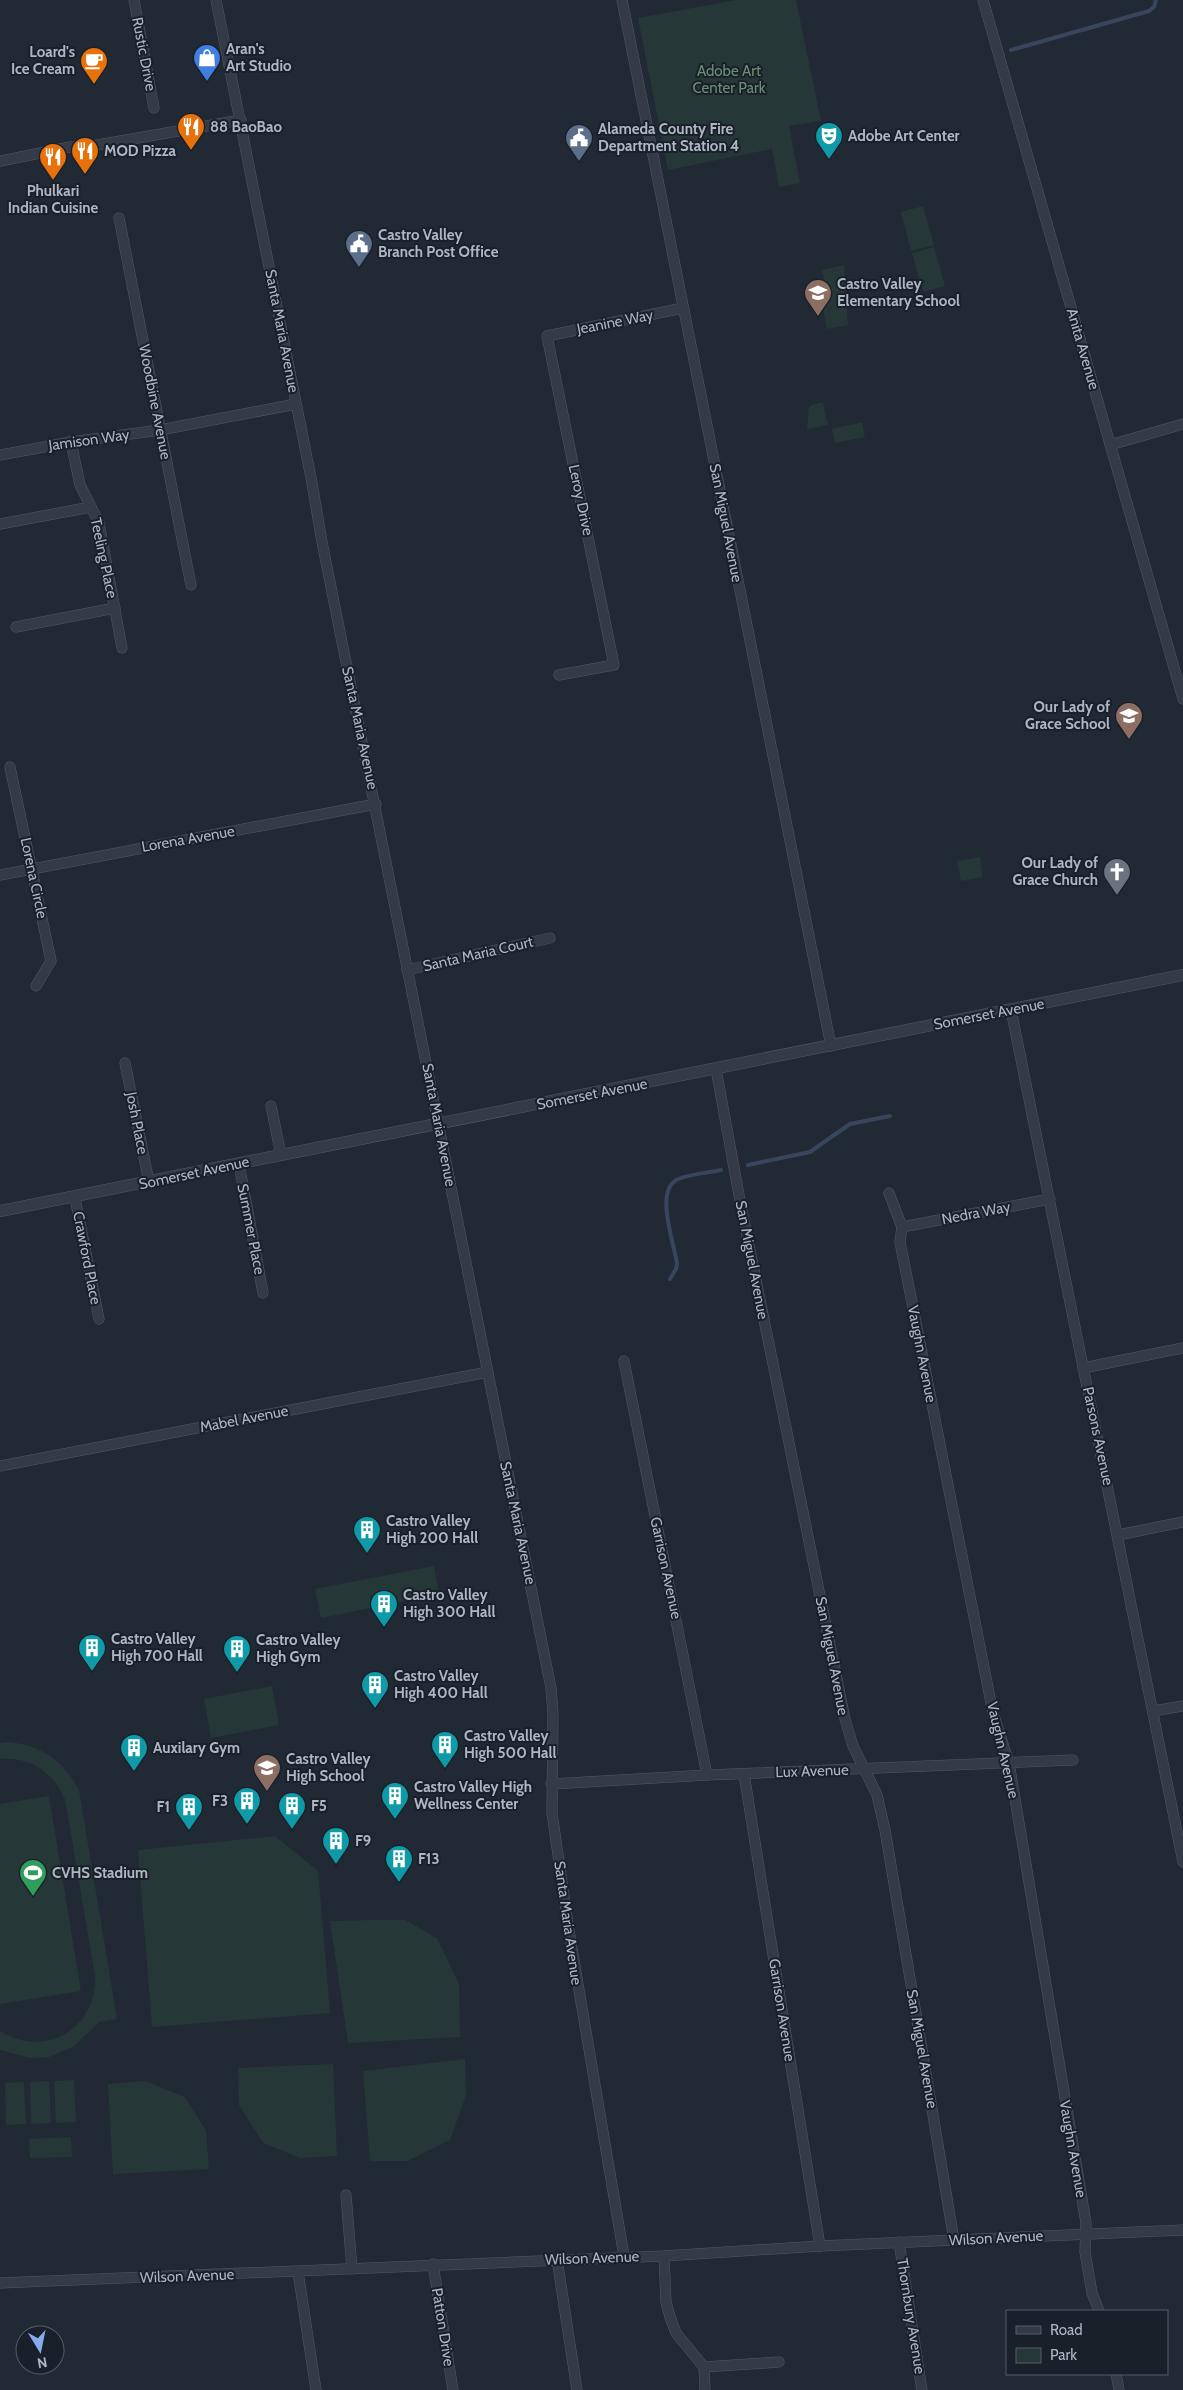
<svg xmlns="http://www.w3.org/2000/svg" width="1183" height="2390" font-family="Cabin,sans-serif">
  <rect width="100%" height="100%" fill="#212935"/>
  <g fill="#263738">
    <polygon points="736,0 796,0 821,121 789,126 800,183 779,187 772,149 668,170 638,18"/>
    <polygon points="923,206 934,245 911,251 901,212"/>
    <polygon points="934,247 945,286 923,292 912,253"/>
    <polygon points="844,265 848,325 827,329 822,304 825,282 822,270"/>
    <polygon points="823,402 828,425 807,429 809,406"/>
    <polygon points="862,422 865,437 835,443 832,429"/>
    <polygon points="980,857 983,877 961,881 957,861"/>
    <polygon points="434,1566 439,1594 321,1618 315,1589"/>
    <polygon points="272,1686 279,1725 211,1738 204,1699"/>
    <path d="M8,1742C41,1745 63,1760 79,1790L117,2019L99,2022L73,2047L49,2057L30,2058L0,2050V2031C45,2059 97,2029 95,1976L65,1799C53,1772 30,1756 0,1759V1743Z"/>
    <polygon points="49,1796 81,1991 0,2004 0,1804"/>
    <polygon points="275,1836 318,1871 330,2013 152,2027 138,1850"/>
    <polygon points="371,1920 405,1920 437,1938 459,1984 460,2037 348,2043 330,1921"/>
    <polygon points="465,2059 466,2095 450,2140 407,2161 370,2161 363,2071"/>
    <polygon points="333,2064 337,2156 300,2158 263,2143 239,2105 238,2068"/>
    <polygon points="74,2080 76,2122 56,2123 54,2081"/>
    <polygon points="49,2081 51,2123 31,2124 30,2082"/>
    <polygon points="145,2081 185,2097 206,2131 209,2169 113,2174 108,2084"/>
    <polygon points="24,2082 26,2124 6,2125 5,2083"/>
    <polygon points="71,2137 72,2157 30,2158 29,2139"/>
  </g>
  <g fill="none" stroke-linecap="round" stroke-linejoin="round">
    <g stroke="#37465d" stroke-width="4">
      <polyline points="1011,50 1149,11 1154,7 1156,0"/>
      <polyline points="748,1165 810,1152 850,1124 890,1116"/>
      <path d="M670,1279L676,1269L677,1264C674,1242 654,1190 678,1179C691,1174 707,1173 721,1170"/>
    </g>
    <defs>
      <g id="minor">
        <polyline points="134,0 154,108"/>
        <polyline points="216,0 312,483 322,542 551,1688 553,1714 552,1813 569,1931 624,2256"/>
        <polyline points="622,0 831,1046"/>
        <polyline points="983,0 1183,699"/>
        <polyline points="0,161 70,147 86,147 241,120"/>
        <polyline points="119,218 191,585"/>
        <polyline points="71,442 80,485 99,523 122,648"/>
        <polyline points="1110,445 1183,424"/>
        <polyline points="0,455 71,442 160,430 296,404"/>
        <polyline points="0,524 91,507"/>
        <polyline points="16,627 115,608"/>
        <polyline points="559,675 614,665 547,336 683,308"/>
        <polyline points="10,767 51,961 36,986"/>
        <polyline points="0,875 376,804"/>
        <polyline points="407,970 550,938"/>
        <polyline points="1011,1010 1183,1862"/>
        <polyline points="125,1063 149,1182"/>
        <polyline points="716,1069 741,1206 845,1719 853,1746 877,1795 885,1830 954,2240"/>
        <polyline points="271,1106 281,1155"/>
        <polyline points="239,1164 263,1293"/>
        <polyline points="889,1193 902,1227 900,1242 993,1713 1009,1763 1086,2223 1085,2252 1092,2293 1099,2311"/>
        <polyline points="75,1198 99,1319"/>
        <polyline points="902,1227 1050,1199"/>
        <polyline points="624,1361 707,1775"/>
        <polyline points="1083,1368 1183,1348"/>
        <polyline points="0,1466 488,1372"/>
        <polyline points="1118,1535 1183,1522"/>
        <polyline points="1153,1711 1183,1706"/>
        <polyline points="744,1774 820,2246"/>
        <polyline points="551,1784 707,1775 1073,1760"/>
        <polyline points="346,2195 352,2269"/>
        <polyline points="899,2242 922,2390"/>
        <polyline points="664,2256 666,2302 670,2317 676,2333 704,2367 705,2390"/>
        <polyline points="557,2259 577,2390"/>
        <polyline points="433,2264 453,2390"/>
        <polyline points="298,2272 316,2390"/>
        <polyline points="0,2283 664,2256 820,2246 1183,2230"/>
        <polyline points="704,2367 779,2362"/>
        <polyline points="1116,2374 1119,2390"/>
      </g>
      <polyline id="tertiary" points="0,1211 1183,975"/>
    </defs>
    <use href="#minor" stroke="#525864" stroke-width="11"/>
    <use href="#tertiary" stroke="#525864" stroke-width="12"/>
    <use href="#minor" stroke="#343b46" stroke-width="10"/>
    <use href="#tertiary" stroke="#343b46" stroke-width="11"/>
  </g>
  <defs>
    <symbol id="shop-pin" viewBox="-11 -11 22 30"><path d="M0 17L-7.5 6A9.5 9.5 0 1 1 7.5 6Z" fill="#3f7fe0" stroke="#1a202a"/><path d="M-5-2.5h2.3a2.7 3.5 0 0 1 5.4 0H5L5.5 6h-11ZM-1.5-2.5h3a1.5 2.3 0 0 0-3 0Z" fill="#fff"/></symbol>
    <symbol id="cafe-pin" viewBox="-11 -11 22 30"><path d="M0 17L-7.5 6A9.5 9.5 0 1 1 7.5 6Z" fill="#e8710a" stroke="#1a202a"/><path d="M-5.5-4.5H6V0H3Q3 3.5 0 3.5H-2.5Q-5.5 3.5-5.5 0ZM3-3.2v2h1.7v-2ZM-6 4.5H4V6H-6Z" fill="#fff"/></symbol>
    <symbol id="restaurant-pin" viewBox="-11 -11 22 30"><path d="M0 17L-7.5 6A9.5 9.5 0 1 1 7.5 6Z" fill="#e8710a" stroke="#1a202a"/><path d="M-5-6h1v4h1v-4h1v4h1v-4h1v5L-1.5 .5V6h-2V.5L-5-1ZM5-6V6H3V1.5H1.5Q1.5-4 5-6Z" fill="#fff"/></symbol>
    <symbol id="theatre-pin" viewBox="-11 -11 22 30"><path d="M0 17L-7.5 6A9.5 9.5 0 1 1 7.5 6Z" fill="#0f9aa8" stroke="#1a202a"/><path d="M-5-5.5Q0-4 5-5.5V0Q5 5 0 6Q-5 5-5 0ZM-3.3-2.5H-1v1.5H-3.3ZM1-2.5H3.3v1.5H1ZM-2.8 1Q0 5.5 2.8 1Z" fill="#fff"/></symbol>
    <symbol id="civic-pin" viewBox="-11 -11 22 30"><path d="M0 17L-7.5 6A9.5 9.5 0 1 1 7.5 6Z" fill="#5c6f8a" stroke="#1a202a"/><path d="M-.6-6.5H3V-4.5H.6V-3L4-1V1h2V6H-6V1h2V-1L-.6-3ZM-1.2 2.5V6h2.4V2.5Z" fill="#fff"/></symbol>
    <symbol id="school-pin" viewBox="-11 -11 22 30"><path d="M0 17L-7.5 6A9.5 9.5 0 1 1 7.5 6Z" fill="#8d6e63" stroke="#1a202a"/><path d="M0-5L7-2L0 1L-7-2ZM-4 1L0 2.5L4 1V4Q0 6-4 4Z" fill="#fff"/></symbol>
    <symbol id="church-pin" viewBox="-11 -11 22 30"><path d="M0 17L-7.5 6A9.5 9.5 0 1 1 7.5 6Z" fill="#6b7280" stroke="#1a202a"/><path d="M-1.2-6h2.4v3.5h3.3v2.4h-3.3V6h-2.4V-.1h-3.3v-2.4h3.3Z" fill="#fff"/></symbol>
    <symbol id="building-pin" viewBox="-11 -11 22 30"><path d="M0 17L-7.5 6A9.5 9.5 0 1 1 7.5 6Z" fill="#0f9aa8" stroke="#1a202a"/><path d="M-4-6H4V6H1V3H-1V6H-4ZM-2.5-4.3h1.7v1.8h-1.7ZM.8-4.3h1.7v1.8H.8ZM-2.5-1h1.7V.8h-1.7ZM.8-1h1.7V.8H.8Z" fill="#fff"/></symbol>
    <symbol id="stadium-pin" viewBox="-11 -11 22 30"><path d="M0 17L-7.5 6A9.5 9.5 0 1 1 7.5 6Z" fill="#2e9e5b" stroke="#1a202a"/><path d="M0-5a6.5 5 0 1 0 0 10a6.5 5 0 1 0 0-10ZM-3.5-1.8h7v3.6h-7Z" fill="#fff"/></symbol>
  </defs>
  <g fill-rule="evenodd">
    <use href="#shop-pin" x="191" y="42" width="32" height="43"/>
    <use href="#cafe-pin" x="78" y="45" width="32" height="43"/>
    <use href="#restaurant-pin" x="175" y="111" width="32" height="43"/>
    <use href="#theatre-pin" x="813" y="120" width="32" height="43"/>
    <use href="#civic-pin" x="563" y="122" width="32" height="43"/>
    <use href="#restaurant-pin" x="69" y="135" width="32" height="43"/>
    <use href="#restaurant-pin" x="37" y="141" width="32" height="43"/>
    <use href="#civic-pin" x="343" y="228" width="32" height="43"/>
    <use href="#school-pin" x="802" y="277" width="32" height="43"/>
    <use href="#school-pin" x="1113" y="700" width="32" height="43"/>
    <use href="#church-pin" x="1101" y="856" width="32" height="43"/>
    <use href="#building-pin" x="351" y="1514" width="32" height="43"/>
    <use href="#building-pin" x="368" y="1588" width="32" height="43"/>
    <use href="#building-pin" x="76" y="1632" width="32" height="43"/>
    <use href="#building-pin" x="221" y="1633" width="32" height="43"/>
    <use href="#building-pin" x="359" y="1669" width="32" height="43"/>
    <use href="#building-pin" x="429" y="1729" width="32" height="43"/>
    <use href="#building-pin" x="118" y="1732" width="32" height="43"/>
    <use href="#school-pin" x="251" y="1752" width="32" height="43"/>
    <use href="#building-pin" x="379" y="1780" width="32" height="43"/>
    <use href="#building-pin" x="231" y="1785" width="32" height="43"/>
    <use href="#building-pin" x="276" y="1790" width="32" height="43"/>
    <use href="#building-pin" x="173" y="1791" width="32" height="43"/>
    <use href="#building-pin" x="320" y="1825" width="32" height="43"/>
    <use href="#building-pin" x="383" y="1843" width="32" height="43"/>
    <use href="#stadium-pin" x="17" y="1857" width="32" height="43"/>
  </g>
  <g text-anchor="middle" stroke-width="4" stroke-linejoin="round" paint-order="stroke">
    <g font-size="15" font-weight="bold" fill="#aeb5c3" stroke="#1a202a" text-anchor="start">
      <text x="226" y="54">Aran's<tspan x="226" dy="17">Art Studio</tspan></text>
      <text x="75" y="57" text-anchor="end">Loard's<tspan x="75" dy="17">Ice Cream</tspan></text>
      <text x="210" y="132">88 BaoBao</text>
      <text x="598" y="134">Alameda County Fire<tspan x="598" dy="17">Department Station 4</tspan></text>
      <text x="848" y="141">Adobe Art Center</text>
      <text x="104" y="156">MOD Pizza</text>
      <text x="53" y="196" text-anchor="middle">Phulkari<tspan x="53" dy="17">Indian Cuisine</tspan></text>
      <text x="378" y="240">Castro Valley<tspan x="378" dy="17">Branch Post Office</tspan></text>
      <text x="837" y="289">Castro Valley<tspan x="837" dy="17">Elementary School</tspan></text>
      <text x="1110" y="712" text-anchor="end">Our Lady of<tspan x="1110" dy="17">Grace School</tspan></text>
      <text x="1098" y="868" text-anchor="end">Our Lady of<tspan x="1098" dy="17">Grace Church</tspan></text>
      <text x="386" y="1526">Castro Valley<tspan x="386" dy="17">High 200 Hall</tspan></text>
      <text x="403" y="1600">Castro Valley<tspan x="403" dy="17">High 300 Hall</tspan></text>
      <text x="111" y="1644">Castro Valley<tspan x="111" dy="17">High 700 Hall</tspan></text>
      <text x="256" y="1645">Castro Valley<tspan x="256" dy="17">High Gym</tspan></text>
      <text x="394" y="1681">Castro Valley<tspan x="394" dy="17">High 400 Hall</tspan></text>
      <text x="464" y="1741">Castro Valley<tspan x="464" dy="17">High 500 Hall</tspan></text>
      <text x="153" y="1753">Auxilary Gym</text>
      <text x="286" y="1764">Castro Valley<tspan x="286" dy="17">High School</tspan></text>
      <text x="414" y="1792">Castro Valley High<tspan x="414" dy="17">Wellness Center</tspan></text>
      <text x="228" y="1806" text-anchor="end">F3</text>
      <text x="311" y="1811">F5</text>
      <text x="170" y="1812" text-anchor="end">F1</text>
      <text x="355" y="1846">F9</text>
      <text x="418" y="1864">F13</text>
      <text x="52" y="1878">CVHS Stadium</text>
    </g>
    <g font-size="15" fill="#aeb5c3" stroke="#1a202a">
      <text transform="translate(144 54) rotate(79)" y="5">Rustic Drive</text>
      <text transform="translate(615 322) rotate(-11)" y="5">Jeanine Way</text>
      <text transform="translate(282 331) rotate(79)" y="5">Santa Maria Avenue</text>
      <text transform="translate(1083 349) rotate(74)" y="5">Anita Avenue</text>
      <text transform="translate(155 402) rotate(79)" y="5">Woodbine Avenue</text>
      <text transform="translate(89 440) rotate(-8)" y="5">Jamison Way</text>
      <text transform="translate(581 500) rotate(78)" y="5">Leroy Drive</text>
      <text transform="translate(726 523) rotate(79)" y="5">San Miguel Avenue</text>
      <text transform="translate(104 558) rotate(78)" y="5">Teeling Place</text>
      <text transform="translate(360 728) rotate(78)" y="5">Santa Maria Avenue</text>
      <text transform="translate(188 839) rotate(-10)" y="5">Lorena Avenue</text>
      <text transform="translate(34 878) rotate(78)" y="5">Lorena Circle</text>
      <text transform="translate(478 954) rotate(-13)" y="5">Santa Maria Court</text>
      <text transform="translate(989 1014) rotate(-11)" y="5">Somerset Avenue</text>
      <text transform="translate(592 1094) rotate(-11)" y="5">Somerset Avenue</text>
      <text transform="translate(137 1123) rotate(79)" y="5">Josh Place</text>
      <text transform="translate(439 1125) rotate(79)" y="5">Santa Maria Avenue</text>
      <text transform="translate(194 1173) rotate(-12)" y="5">Somerset Avenue</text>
      <text transform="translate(976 1213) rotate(-11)" y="5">Nedra Way</text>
      <text transform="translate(251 1229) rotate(79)" y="5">Summer Place</text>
      <text transform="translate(87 1258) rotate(79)" y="5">Crawford Place</text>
      <text transform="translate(752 1260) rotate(79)" y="5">San Miguel Avenue</text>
      <text transform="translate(922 1354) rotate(79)" y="5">Vaughn Avenue</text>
      <text transform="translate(244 1419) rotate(-11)" y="5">Mabel Avenue</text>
      <text transform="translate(1098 1436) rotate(78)" y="5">Parsons Avenue</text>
      <text transform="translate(518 1523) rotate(78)" y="5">Santa Maria Avenue</text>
      <text transform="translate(666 1568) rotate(78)" y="5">Garrison Avenue</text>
      <text transform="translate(832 1656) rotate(79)" y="5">San Miguel Avenue</text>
      <text transform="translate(1003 1750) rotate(77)" y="5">Vaughn Avenue</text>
      <text transform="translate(812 1771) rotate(-2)" y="5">Lux Avenue</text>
      <text transform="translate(568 1923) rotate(82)" y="5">Santa Maria Avenue</text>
      <text transform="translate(782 2010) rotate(81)" y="5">Garrison Avenue</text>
      <text transform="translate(922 2049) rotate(80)" y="5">San Miguel Avenue</text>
      <text transform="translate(1073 2149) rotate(80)" y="5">Vaughn Avenue</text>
      <text transform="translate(996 2238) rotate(-3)" y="5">Wilson Avenue</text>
      <text transform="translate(592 2258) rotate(-2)" y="5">Wilson Avenue</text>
      <text transform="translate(187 2276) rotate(-2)" y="5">Wilson Avenue</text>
      <text transform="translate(911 2316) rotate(81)" y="5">Thornbury Avenue</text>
      <text transform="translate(443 2327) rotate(81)" y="5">Patton Drive</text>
    </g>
    <g font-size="15" fill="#689173" stroke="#1a202a">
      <text x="729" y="76">Adobe Art<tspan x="729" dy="17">Center Park</tspan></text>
    </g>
  </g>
  <rect x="1006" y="2310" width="162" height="65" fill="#1a202a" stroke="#555c67"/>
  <rect x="1016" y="2326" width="25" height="8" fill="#343b46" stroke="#555c67"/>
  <text x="1050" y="2335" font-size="15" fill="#aeb5c3">Road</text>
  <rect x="1016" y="2348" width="25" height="15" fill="#263738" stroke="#555c67"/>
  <text x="1050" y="2360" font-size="15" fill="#aeb5c3">Park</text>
  <g transform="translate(40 2350) rotate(170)"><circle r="24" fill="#1a202a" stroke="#555c67"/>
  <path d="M0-4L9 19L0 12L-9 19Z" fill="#86acf0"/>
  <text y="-8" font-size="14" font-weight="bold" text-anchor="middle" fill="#aeb5c3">N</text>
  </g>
</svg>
